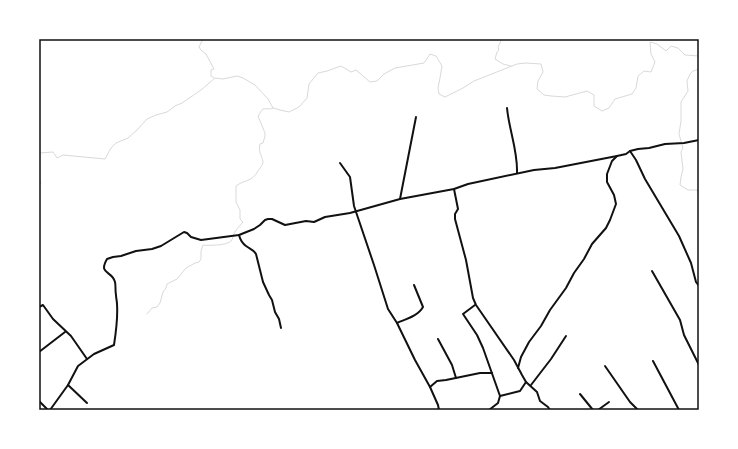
<svg xmlns="http://www.w3.org/2000/svg" width="738" height="449" font-family="'PT Sans Narrow',sans-serif">
  <rect width="100%" height="100%" fill="#fff"/>
  <g fill="none" stroke-linecap="round" stroke-linejoin="round">
    <g stroke="#d9d9d9" stroke-width="1">
      <polyline points="203,39 199,47 201,50 206,54 214,69 211,70 211,76 214,78"/>
      <polyline points="499,39 501,41 498,47 499,50 497,52 495,59 503,64 511,66"/>
      <polyline points="699,42 699,43"/>
      <polyline points="699,69 693,71 690,74 687,81 688,91 681,102 681,121 679,134 683,148 681,152 683,169 681,177 680,185 688,190 697,190 699,196"/>
      <polyline points="39,153 53,152 57,158 63,155 105,159 111,148 116,143 128,138 137,130 147,119 156,115 167,112 175,106 182,103 201,90 215,78 223,79 237,76 243,78 255,85 268,99 273,108 280,110 289,112 299,107 307,98 309,84 318,73 327,71 341,66 351,72 356,70 370,82 377,81 384,74 395,68 424,63 430,54 436,56 442,66 440,78 438,88 439,94 445,97 463,88 474,81 517,64 526,63 541,64 543,72 538,81 537,89 544,95 551,96 565,97 587,91 594,95 594,106 602,111 609,108 615,99 632,94 636,88 638,76 644,71 651,72 655,62 651,54 650,42 657,44 666,51 671,46 678,48 685,55 699,56"/>
      <polyline points="39,179 41,183 39,185"/>
      <path d="M147,314L152,308L157,307L160,303L163,292L166,288L167,284L177,279L186,268L195,263L199,262L201,259V251L203,245C208,246 229,245 231,241C233,239 233,235 235,232C237,228 240,226 243,222L240,219V210L236,202V186C245,179 251,183 258,171C260,168 263,165 263,162C262,155 258,153 260,144L263,143L265,136V133L258,116C260,114 261,110 263,109C266,108 270,110 273,108"/>
    </g>
    <g stroke="#111" stroke-width="2">
      <path d="M507,108C509,130 518,151 517,173"/>
      <polyline points="630,151 636,160 645,179 679,236 691,263 696,282 699,286"/>
      <polyline points="340,163 350,177 354,206 374,265 388,309 397,323 415,360 430,387 438,405 439,410"/>
      <polyline points="454,189 458,209 455,214 455,219 466,260 473,298 476,305 514,360 522,375 526,382 537,392 540,401 548,407 550,410"/>
      <polyline points="400,199 416,117"/>
      <path d="M239,235C240,239 242,243 246,246C250,249 253,249 256,254L263,282L269,295L272,300L275,312L279,319L281,328"/>
      <polyline points="652,271 680,320 684,335 699,365"/>
      <polyline points="475,305 463,314 477,335 483,348 500,396 498,403 489,410"/>
      <polyline points="39,307 43,305 53,319 71,336 87,359"/>
      <path d="M397,323C406,319 418,316 423,307L414,285"/>
      <polyline points="438,339 452,365 456,378"/>
      <polyline points="39,352 65,332"/>
      <polyline points="653,361 679,410"/>
      <polyline points="605,366 630,402 638,410"/>
      <polyline points="518,368 521,357 529,342 541,326 550,310 566,288 574,273 584,259 592,244 606,228 610,220 616,204 614,195 607,182 607,174 612,161 617,156 626,154 630,151 638,149 649,148 665,144 684,143 699,140"/>
      <polyline points="68,385 87,403"/>
      <polyline points="531,385 551,359 566,336"/>
      <polyline points="430,387 437,381 446,380 480,373 492,373"/>
      <polyline points="580,394 593,410"/>
      <polyline points="500,396 520,391 526,382"/>
      <polyline points="39,401 48,410"/>
      <path d="M50,410L68,385L78,366L94,354L114,345C116,332 118,318 117,304C117,301 116,298 116,295C115,291 116,286 115,282C112,270 98,275 107,259L113,257L121,256L136,251L152,249L161,246L184,232L187,233L191,237L201,240L239,235L254,229L260,225L265,220L268,219H272L285,225L306,221L314,222L325,217L350,213L400,199L454,189L468,184L534,170L555,168L617,156"/>
      <polyline points="598,410 609,402"/>
    </g>
  </g>
  <rect width="738" height="449" fill="none" stroke="#ffffff" stroke-width="80"/>
  <rect x="40" y="40" width="658" height="369" fill="none" stroke="#111" stroke-width="1.5"/>
</svg>
